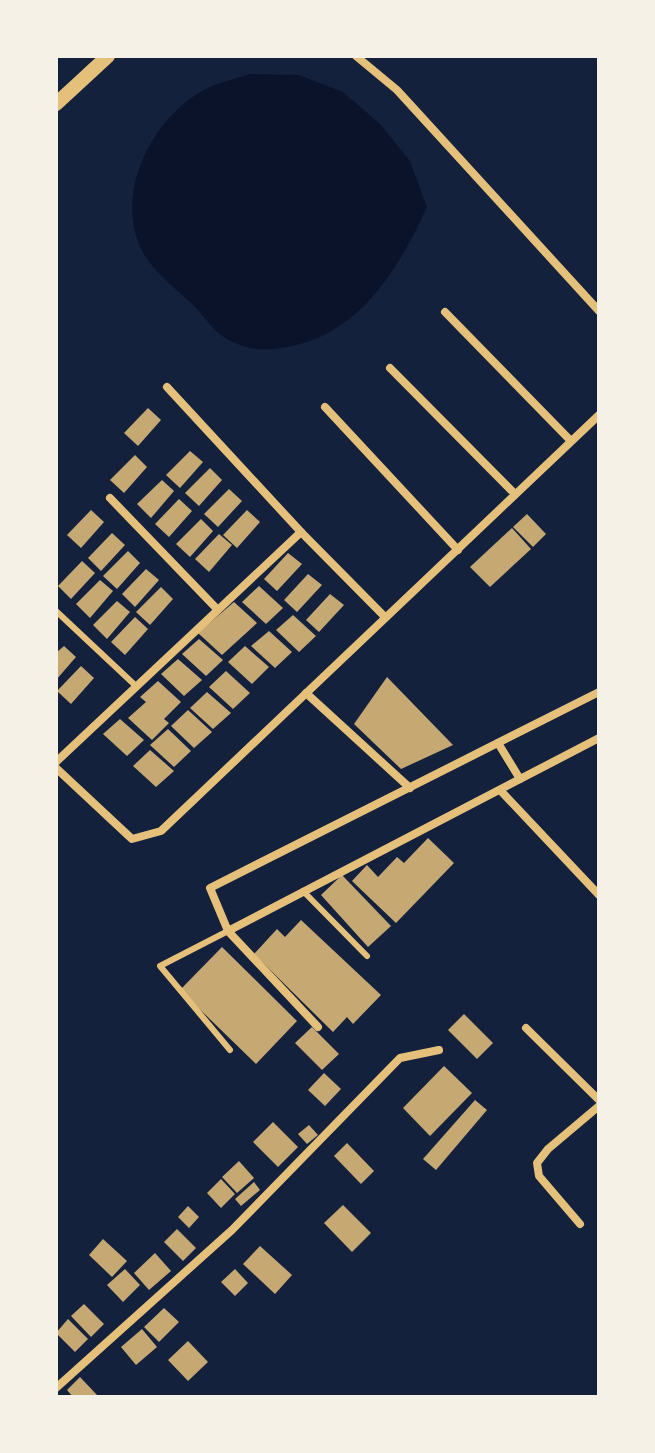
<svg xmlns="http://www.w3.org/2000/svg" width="655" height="1453" font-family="Jost,sans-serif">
  <rect width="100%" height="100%" fill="#14213d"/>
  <path fill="#0b132b" d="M250,74L299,75L343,92L380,124L410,161L427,207C399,268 360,334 288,347C262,351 249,351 225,338C212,330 202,313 191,303C173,286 148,268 139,244C116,188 154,117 204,90C218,82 236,79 250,74Z"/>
  <g fill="#c6a872">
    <polygon points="148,408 161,420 138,446 124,433"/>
    <polygon points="190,451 203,462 180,488 166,475"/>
    <polygon points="135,455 147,467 124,493 110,480"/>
    <polygon points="210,468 222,480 199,506 185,493"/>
    <polygon points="162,480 174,491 151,518 137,504"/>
    <polygon points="229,489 242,501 218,527 204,514"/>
    <polygon points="179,499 192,511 169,537 155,524"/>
    <polygon points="91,510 104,522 81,548 67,535"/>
    <polygon points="247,510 260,522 237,548 223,535"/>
    <polygon points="527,514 546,534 533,547 513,527"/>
    <polygon points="201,519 213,531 190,557 176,544"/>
    <polygon points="512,528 531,549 490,587 470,567"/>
    <polygon points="112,533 125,545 101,571 88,558"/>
    <polygon points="219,534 232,545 209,572 195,559"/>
    <polygon points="128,551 140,563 117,589 103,576"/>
    <polygon points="288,553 302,564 277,591 264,579"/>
    <polygon points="82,561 95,573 71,599 58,586"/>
    <polygon points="146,569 159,580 135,607 122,594"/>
    <polygon points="308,574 322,585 297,612 284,600"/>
    <polygon points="100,580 113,591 90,618 76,604"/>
    <polygon points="259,586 283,608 266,624 242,602"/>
    <polygon points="161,587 173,599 150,625 136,612"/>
    <polygon points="330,594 344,605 319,632 306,620"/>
    <polygon points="117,601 130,612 107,639 93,625"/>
    <polygon points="234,602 257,623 222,655 198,633"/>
    <polygon points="293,615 316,636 299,652 276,630"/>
    <polygon points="135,617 148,629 125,655 111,642"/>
    <polygon points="269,631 292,652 275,668 251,646"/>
    <polygon points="199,639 223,660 206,676 182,654"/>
    <polygon points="64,646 76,657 56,680 56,653"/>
    <polygon points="245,646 269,667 252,684 228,662"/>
    <polygon points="178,659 202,680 184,696 161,674"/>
    <polygon points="81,666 94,678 71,704 57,691"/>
    <polygon points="226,671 250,693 233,709 209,687"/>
    <polygon points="387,677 453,745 401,769 354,724"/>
    <polygon points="158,681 181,702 164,719 169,723 152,740 128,718 146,702 140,697"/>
    <polygon points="207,692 231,713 213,729 190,708"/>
    <polygon points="188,710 212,732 194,748 171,726"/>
    <polygon points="120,719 144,740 127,756 103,734"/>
    <polygon points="168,729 191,751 174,767 150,745"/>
    <polygon points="150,750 174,771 156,787 133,766"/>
    <polygon points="428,838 454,863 396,923 352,881 367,865 378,877 397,857 404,863"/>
    <polygon points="342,875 391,926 368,947 321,895"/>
    <polygon points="301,920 381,995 353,1024 347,1017 333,1032 254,954 277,929 285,937"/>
    <polygon points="222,947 297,1021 256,1064 180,990"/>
    <polygon points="464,1014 493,1043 477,1059 448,1030"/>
    <polygon points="312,1027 339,1054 322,1070 295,1043"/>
    <polygon points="444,1066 472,1093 430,1136 403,1108"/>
    <polygon points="324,1073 341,1089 325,1106 308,1090"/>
    <polygon points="475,1100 487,1110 436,1170 423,1159"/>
    <polygon points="273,1122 298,1147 278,1167 253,1142"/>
    <polygon points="309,1125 318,1135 307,1144 298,1134"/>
    <polygon points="347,1143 374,1171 361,1184 334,1156"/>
    <polygon points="239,1161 254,1178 237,1193 222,1177"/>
    <polygon points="221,1179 235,1194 221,1208 207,1193"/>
    <polygon points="254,1182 260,1190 241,1206 235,1199"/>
    <polygon points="343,1205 371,1233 352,1252 324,1223"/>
    <polygon points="188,1206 199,1217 189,1228 178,1217"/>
    <polygon points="177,1229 196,1248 183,1261 164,1242"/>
    <polygon points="103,1239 127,1261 112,1277 89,1255"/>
    <polygon points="260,1246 292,1275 275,1294 243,1264"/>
    <polygon points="155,1253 171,1271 149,1290 134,1273"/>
    <polygon points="125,1269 140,1285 123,1302 107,1285"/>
    <polygon points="235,1269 248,1283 235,1296 221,1282"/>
    <polygon points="84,1304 104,1324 91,1337 71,1316"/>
    <polygon points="164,1308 179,1322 159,1342 144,1327"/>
    <polygon points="68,1319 88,1339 75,1352 56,1333"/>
    <polygon points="142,1329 157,1347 136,1365 121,1347"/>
    <polygon points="188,1341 208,1362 188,1381 168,1360"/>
    <polygon points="80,1377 97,1395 94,1397 73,1397 67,1390"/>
  </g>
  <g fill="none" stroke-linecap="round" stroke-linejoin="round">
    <g stroke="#e5c07b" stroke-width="6">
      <polyline points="56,611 137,687"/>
      <polyline points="303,891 367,956"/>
      <polyline points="228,931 160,966 230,1050"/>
    </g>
    <g stroke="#e5c07b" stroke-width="8">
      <polyline points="356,56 397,90 599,311"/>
      <polyline points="445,312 570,440"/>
      <polyline points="390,368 515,494"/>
      <polyline points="167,387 301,532"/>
      <polyline points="325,407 458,550"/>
      <polyline points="110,498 217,609"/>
      <polyline points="306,693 410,788"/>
      <polyline points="498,743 520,779"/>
      <polyline points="56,762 301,532 385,617"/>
      <polyline points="56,768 132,839 161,831 599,415"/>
      <polyline points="500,790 599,895"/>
      <polyline points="228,931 599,738"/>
      <polyline points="318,1027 228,931 210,888 599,692"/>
      <polyline points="526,1028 599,1100"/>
      <polyline points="580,1224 539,1176 537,1163 548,1149 599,1106"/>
      <polyline points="56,1388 232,1230 400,1058 439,1050"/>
    </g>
    <polyline stroke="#e5c07b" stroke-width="14" points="56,104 108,56"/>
  </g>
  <rect width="655" height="1453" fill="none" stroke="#f6f1e7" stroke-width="116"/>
</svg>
